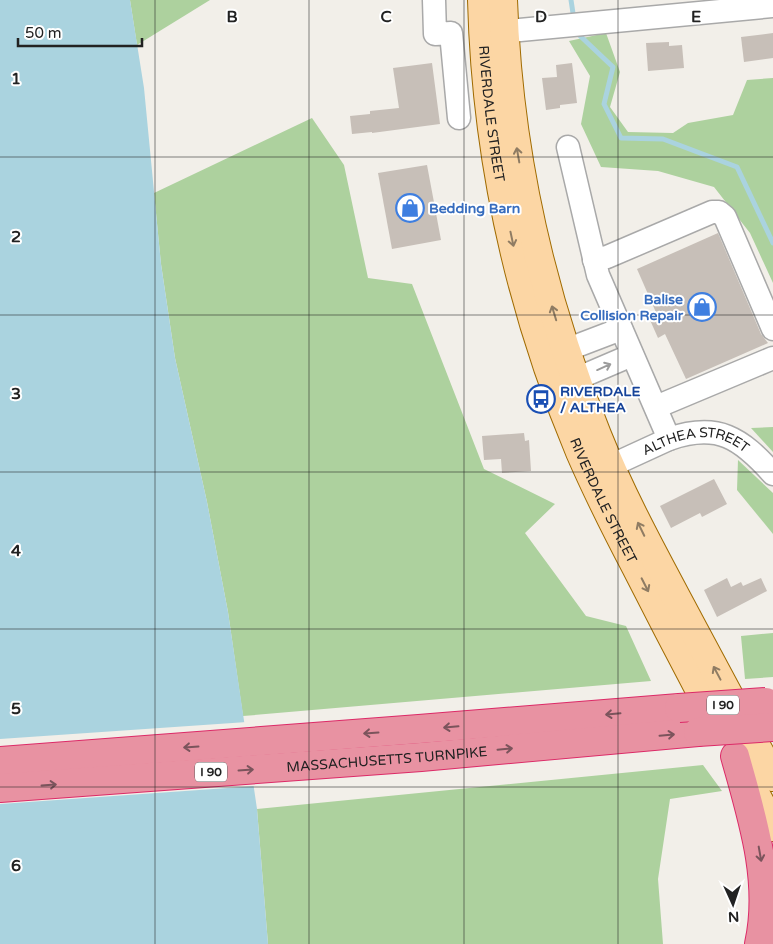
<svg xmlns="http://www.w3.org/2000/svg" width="773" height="944" font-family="'Varela Round',sans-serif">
  <rect width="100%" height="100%" fill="#f2efe9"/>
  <g fill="#add19e">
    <polygon points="130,0 210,0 137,45"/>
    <polygon points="606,33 620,72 610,107 628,132 673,133 688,123 733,115 747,80 773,78 773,283 750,233 714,187 658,171 601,167 581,124 590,76 569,41"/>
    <polygon points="312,118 344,165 368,278 412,284 484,469 555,504 525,533 586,616 626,626 651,681 243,716 228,612 207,502 175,358 161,264 154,193"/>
    <polygon points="773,427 773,452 751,428"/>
    <polygon points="738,460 773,493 773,534 737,490"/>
    <polygon points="773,633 773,677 745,679 741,636"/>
    <polygon points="703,765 722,791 670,799 658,879 663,944 268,944 257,809"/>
  </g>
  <polygon fill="#aad3df" points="0,0 130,0 144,88 161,264 175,358 207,502 228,612 257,809 268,944 0,944"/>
  <polygon fill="#f2efe9" points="247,722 256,786 0,804 0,739"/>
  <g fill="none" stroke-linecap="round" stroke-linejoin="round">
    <g stroke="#aad3df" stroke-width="5">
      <polyline points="571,0 574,20"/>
      <polyline points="576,31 576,32 613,67 604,104 621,138 663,139 737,167 773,243"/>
    </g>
  </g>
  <g fill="#c7bfb8">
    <polygon points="773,33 773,58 744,62 741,37"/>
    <polygon points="669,42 669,46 682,45 684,68 648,71 646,43"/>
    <polygon points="432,63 440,124 372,133 372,132 352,134 350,116 370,114 370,111 399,108 393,68"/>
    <polygon points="572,63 577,103 560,105 560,108 546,110 542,78 557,77 556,65"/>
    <polygon points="427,165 441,240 392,249 378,173"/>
    <polygon points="718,233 761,334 768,343 686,379 665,334 658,338 650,320 658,317 637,269"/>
    <polygon points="524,433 525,441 529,440 531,471 502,473 501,459 484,460 482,436"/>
    <polygon points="714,479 727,504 702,517 700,513 671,528 660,506"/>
    <polygon points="727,578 731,587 741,582 743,586 761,578 767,591 717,617 704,590"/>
  </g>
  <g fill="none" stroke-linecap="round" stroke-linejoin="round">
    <defs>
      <g id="minor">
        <polyline points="434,0 435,34 451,33 459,118"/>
        <polyline points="488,33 773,6"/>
        <polyline points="568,147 598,275 669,439"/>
        <polyline points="594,260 607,257 712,212 719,212 725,217 773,329"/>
        <polyline points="566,350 621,329"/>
        <polyline points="576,379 632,355"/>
        <polyline points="656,407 773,358"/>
        <path id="s1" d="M595,473L669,439C718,422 741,438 773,474"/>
      </g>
      <g id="major">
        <path id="s2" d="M482,0C486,155 520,309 580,452C597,491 616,529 636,567C663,620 690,672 718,725"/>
        <path d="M503,0C508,149 541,297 597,435C623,500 657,561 690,623C717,674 745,726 773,777"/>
        <polyline points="747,778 773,827"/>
      </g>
      <g id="highway">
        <path d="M735,756C752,817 773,881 759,944"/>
        <polyline points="0,761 419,729 679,708"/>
        <path id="s3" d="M0,788L421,757L698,732"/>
      </g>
    </defs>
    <use href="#minor" stroke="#a9a9a9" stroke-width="25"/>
    <use href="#major" stroke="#a06b00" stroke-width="30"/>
    <use href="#highway" stroke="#dc2a67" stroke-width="30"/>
    <use href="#minor" stroke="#fff" stroke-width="22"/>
    <use href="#major" stroke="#fcd6a4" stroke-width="28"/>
    <use href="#highway" stroke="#e892a2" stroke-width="28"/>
    <defs>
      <g id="highway-bridge">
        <polyline points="679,708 766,702"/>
        <polyline points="698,732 773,727"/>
      </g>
    </defs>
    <use href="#highway-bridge" stroke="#dc2a67" stroke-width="30" stroke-linecap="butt"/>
    <use href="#highway-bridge" stroke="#e892a2" stroke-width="28"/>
  </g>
  <defs><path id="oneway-shaft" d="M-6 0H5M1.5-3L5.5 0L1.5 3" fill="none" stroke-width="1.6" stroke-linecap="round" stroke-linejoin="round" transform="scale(1.25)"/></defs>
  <g stroke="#8f7c63">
    <use href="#oneway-shaft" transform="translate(518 155) rotate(-100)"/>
    <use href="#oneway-shaft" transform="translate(512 239) rotate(78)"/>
    <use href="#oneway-shaft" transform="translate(554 313) rotate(-107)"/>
    <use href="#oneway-shaft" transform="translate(641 529) rotate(-116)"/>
    <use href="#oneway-shaft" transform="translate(645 585) rotate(63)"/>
    <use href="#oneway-shaft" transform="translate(717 673) rotate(-118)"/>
  </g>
  <use stroke="#9c9c9c" href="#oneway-shaft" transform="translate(604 367) rotate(-24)"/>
  <g stroke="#7b545c">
    <use href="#oneway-shaft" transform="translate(613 714) rotate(175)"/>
    <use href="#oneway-shaft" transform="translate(451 727) rotate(175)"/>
    <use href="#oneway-shaft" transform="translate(371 733) rotate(176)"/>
    <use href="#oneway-shaft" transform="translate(667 735) rotate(-5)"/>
    <use href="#oneway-shaft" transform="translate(191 747) rotate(176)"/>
    <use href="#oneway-shaft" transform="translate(505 749) rotate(-5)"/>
    <use href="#oneway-shaft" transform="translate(246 770) rotate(-4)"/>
    <use href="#oneway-shaft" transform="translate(49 785) rotate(-4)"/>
    <use href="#oneway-shaft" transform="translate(760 854) rotate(80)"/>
  </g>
  <path fill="none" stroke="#222" stroke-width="1" stroke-opacity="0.55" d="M155,0V944M309,0V944M464,0V944M618,0V944M0,157H773M0,315H773M0,472H773M0,629H773M0,787H773"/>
  <defs>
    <symbol id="shop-ring" viewBox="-11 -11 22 22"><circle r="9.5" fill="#fff" stroke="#3f7fe0" stroke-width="1.5"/><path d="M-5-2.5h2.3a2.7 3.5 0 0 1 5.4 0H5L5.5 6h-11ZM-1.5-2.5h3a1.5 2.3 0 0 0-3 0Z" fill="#3f7fe0"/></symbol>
    <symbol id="bus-ring" viewBox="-11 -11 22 22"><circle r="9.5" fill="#fff" stroke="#1a4fb4" stroke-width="1.5"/><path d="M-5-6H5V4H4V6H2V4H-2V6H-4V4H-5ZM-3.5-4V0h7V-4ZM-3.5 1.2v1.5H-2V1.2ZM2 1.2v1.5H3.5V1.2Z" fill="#1a4fb4"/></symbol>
  </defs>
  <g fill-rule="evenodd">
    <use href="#shop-ring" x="394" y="192" width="32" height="32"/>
    <use href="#shop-ring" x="686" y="291" width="32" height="32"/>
    <use href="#bus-ring" x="525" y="383" width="32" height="32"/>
  </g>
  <g text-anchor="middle" stroke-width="4" stroke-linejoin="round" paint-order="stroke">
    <g fill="#fff" stroke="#646464" stroke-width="1">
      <rect x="707" y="695.5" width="32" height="19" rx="4"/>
      <rect x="195" y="762.5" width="32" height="19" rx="4"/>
    </g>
    <g font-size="12" font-weight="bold" fill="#222">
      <text x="723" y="709">I 90</text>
      <text x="211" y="776">I 90</text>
    </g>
    <g font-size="14" fill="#222" stroke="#fff">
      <text dy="5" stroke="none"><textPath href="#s2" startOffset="114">RIVERDALE STREET</textPath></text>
      <text dy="5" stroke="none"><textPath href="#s1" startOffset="109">ALTHEA STREET</textPath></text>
      <text dy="5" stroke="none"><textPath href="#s2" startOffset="519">RIVERDALE STREET</textPath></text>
      <text dy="5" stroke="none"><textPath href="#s3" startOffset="388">MASSACHUSETTS TURNPIKE</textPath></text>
    </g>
    <g font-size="14" font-weight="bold" fill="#366cbe" stroke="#fff" text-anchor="start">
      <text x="429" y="213">Bedding Barn</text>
      <text x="683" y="304" text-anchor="end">Balise<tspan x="683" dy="16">Collision Repair</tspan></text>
    </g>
    <g font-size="14" font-weight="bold" fill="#164399" stroke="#fff" text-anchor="start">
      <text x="560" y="396">RIVERDALE<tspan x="560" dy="16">/ ALTHEA</tspan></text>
    </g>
  </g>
  <g font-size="16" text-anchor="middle" font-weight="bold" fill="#222" stroke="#fff" stroke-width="4" stroke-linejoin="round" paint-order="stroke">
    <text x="232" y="22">B</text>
    <text x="386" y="22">C</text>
    <text x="541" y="22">D</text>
    <text x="696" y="22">E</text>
    <text x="16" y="84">1</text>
    <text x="16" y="242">2</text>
    <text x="16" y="399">3</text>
    <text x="16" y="556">4</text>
    <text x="16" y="714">5</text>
    <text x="16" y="871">6</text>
  </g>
  <g transform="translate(733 904) rotate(177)" stroke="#ffffff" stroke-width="4" paint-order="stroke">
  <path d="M0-4L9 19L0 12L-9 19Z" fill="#222222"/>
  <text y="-8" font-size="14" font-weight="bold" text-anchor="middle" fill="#222222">N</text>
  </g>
  <path d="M18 38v8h124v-8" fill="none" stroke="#222222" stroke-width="2.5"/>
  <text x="25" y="38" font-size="15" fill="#222222" stroke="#ffffff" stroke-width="4" paint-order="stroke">50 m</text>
</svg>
